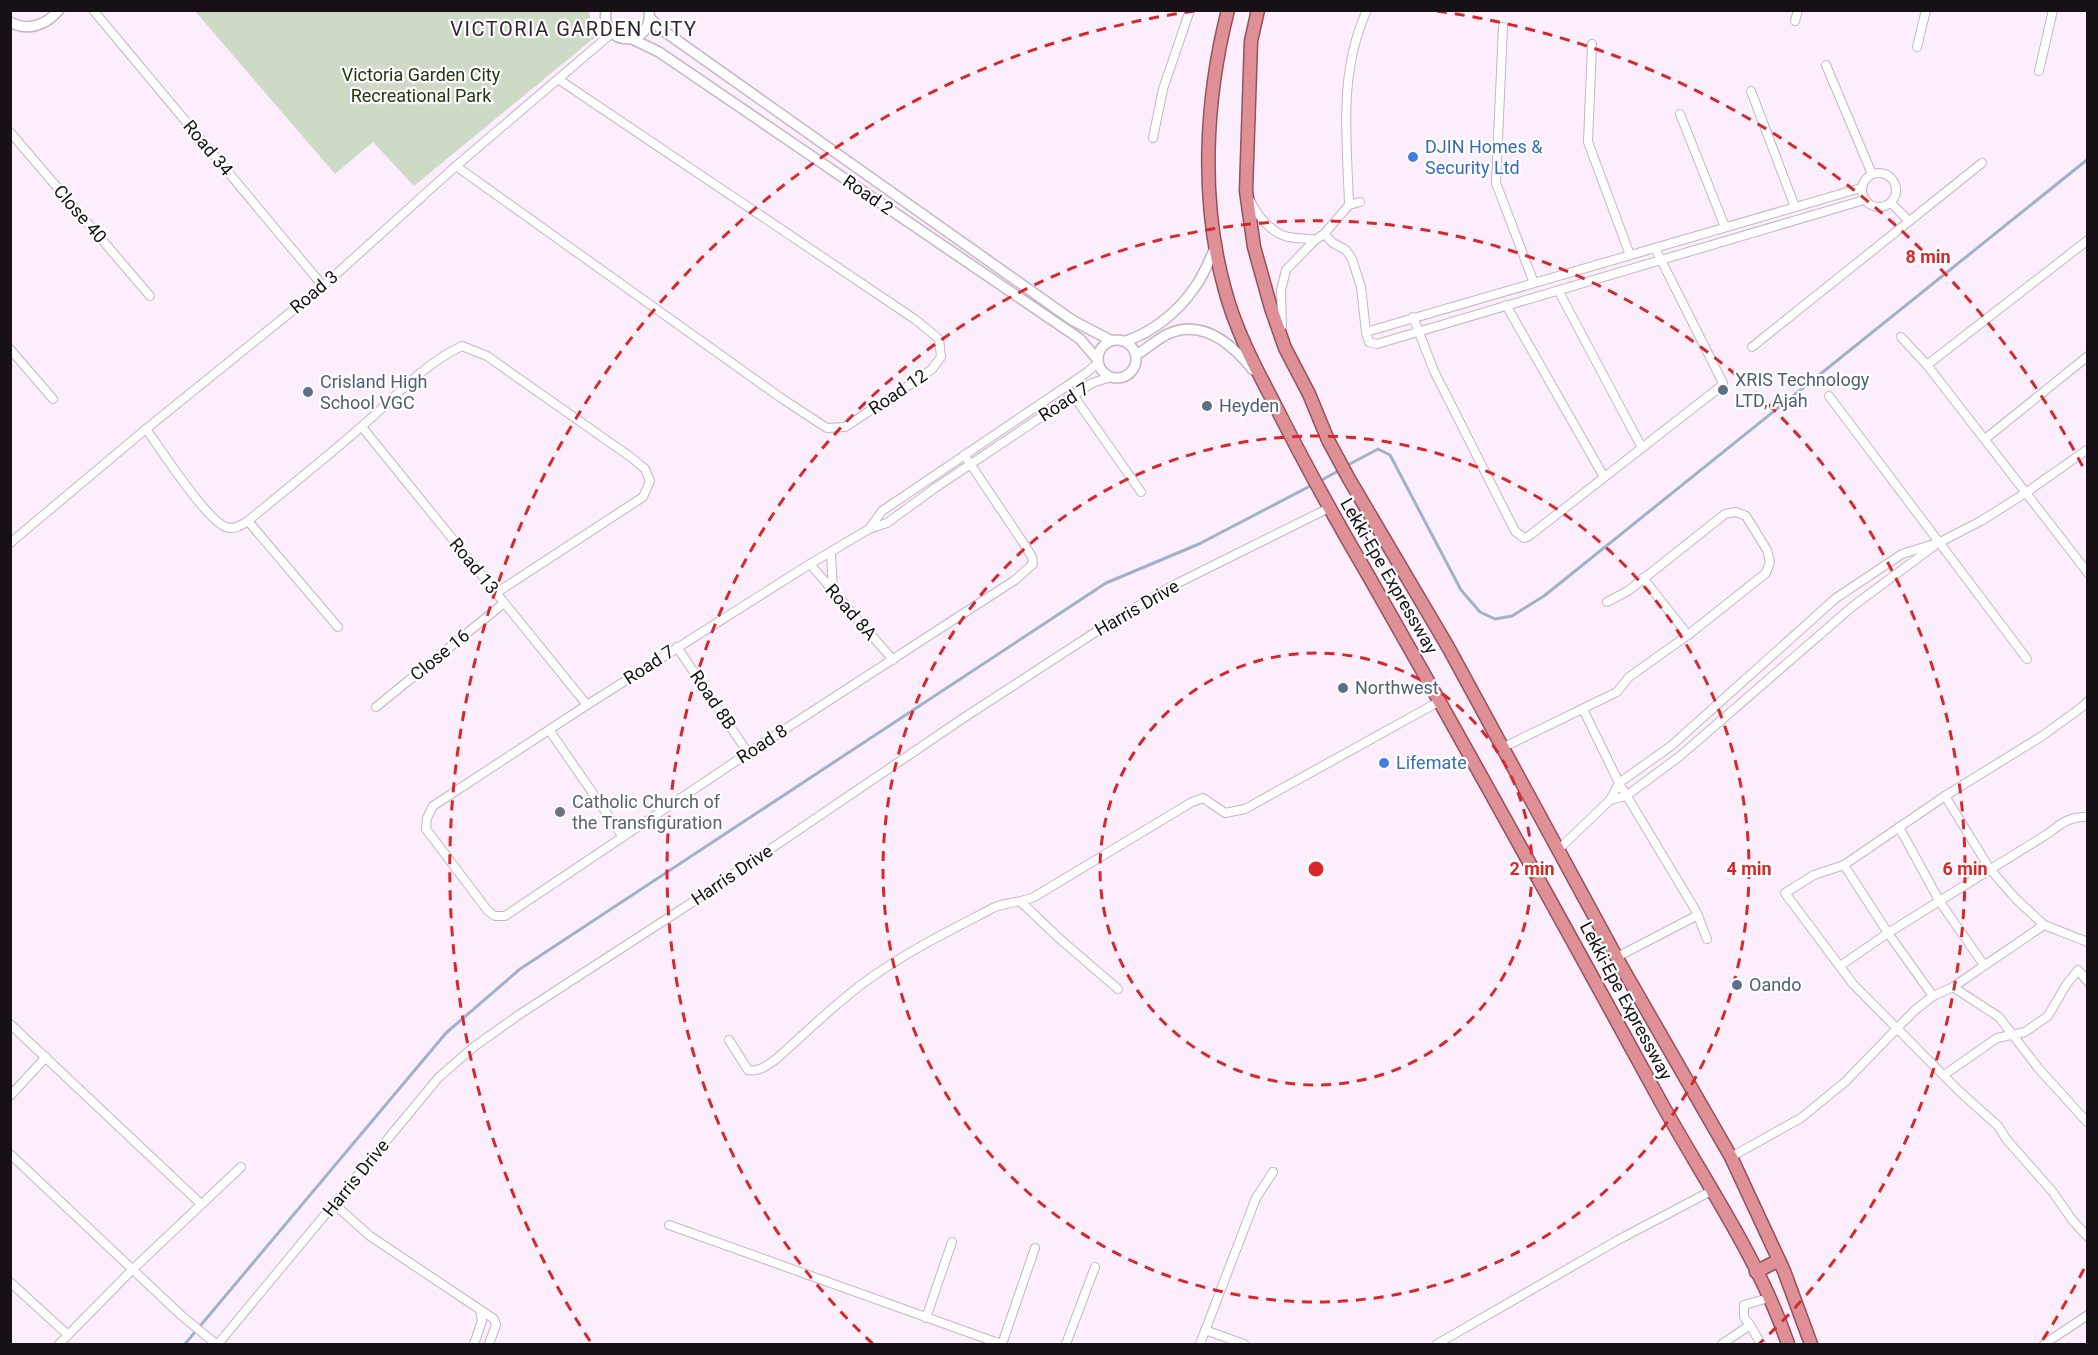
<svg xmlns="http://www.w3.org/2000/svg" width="2098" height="1355" font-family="Roboto,sans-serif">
  <rect width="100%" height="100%" fill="#fdeefe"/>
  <polygon fill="#cddac6" points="195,11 589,11 594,38 414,186 373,142 335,174"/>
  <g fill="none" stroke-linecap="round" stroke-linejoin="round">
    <g stroke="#a0b1ca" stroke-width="3">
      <polyline points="1346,466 1378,449 1390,455 1461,590 1480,612 1495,619 1512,616 1544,596 2088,159"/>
      <polyline points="1320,481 1340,470"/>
      <polyline points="185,1344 446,1033 520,969 1106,583 1199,544 1314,484"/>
    </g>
    <defs>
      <g id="minor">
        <polyline points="93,10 323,286"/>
        <polyline points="1795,21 1798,10"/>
        <polyline points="1503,27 1496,183 1534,283"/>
        <polyline points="1592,44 1588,142 1630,255"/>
        <polyline points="1917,47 1926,10"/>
        <polyline points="1826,65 1872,174"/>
        <polyline points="2039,71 2053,10"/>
        <polyline points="1751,91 1795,207"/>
        <polyline points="1680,114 1725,227"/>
        <polyline points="10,132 150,296"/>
        <polyline points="1153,138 1163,89 1190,10"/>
        <polyline points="456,166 781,398 827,428 845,427 911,384 932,369 941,357 939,339 916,320 558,79"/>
        <circle cx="1879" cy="190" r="17"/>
        <path d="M1251,202C1256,214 1271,232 1285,236C1294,239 1305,238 1315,240"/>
        <polyline points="1891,203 1909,221"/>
        <path d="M1349,205C1347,137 1338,74 1367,10"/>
        <polyline points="1324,234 1333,243 1346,250 1352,259 1361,287 1366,332 1369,342 1377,344 1864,200"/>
        <polyline points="1558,290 1642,448"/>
        <polyline points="1506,305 1604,477"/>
        <polyline points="1413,317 1434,371 1515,531 1524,538 1529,536 1720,387 1723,383 1655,248"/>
        <polyline points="1282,326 1281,290 1286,270 1315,240 1324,234 1349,205 1360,202"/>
        <polyline points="1366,332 1861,188"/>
        <polyline points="1901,337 1927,365 2088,573"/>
        <polyline points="1752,347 1982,163"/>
        <polyline points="10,349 53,399"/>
        <polyline points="1927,365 2088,240"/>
        <polyline points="1071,392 1141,492"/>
        <polyline points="1829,396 2027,659"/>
        <polyline points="362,427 587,705"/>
        <path d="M146,429C160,448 207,521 226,527C234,530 242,525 248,521C286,489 325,459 362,426C394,399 423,364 462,346L487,356L632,458L645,469L650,481L643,497L496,593"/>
        <polyline points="1985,439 2088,356"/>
        <polyline points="964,455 971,465 1022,541 1032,557 1033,564 1015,580 748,753 505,916 495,916 488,911 426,829 427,818 433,806 587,705 810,564 869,529 887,523 935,488 1092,383 1111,377"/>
        <polyline points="248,521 338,627"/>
        <polyline points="869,529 882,511 1086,373 1098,363"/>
        <polyline points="10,543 146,429 323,286 456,166 612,33"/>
        <polyline points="831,553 833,590"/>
        <polyline points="810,564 893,660"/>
        <polyline points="1643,578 1688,635"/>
        <polyline points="677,647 748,753"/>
        <polyline points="2088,701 2082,707 2042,736 1945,796 1844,865 1814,875 1785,893 1853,984 1958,1090 1998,1126 2007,1140 2052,1191 2073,1221 2088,1237"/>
        <polyline points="376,707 504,603"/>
        <polyline points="1583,709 1619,783 1696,911 1707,939"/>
        <polyline points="550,731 623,837"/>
        <polyline points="1502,748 1617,692 1629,677 1688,635 1766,573 1770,562 1767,550 1746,516 1736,512 1725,514 1628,591 1607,602"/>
        <polyline points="1945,796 1990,869 2015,898 2044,925"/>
        <polyline points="1610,800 1626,796 1680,756 1853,606 1934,546"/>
        <polyline points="1899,827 1940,902 1984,965"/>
        <polyline points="1558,850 1610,800 1619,783 1671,746 1836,598 1902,554 1940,542 1981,521 2027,492 2088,449"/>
        <polyline points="1844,865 1888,933 1933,996"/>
        <polyline points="1022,903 1061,940 1118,989"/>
        <polyline points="1617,957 1698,915"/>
        <path d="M1840,966L1888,933L2049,833C2061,823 2071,816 2088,817"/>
        <polyline points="1953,987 1999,1017 2039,1069 2088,1123"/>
        <polyline points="10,1024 201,1204"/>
        <path d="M729,1040L748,1070C759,1072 766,1066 775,1060C806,1033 835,1003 869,979C908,951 951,930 993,908C1006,902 1020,903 1034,897L1192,802L1203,798L1225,813L1245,809L1440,701"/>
        <polyline points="1944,1075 1997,1038 2025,1032 2048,1016 2066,985 2078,970 2088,982"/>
        <polyline points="10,1096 46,1057"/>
        <polyline points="10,1154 182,1316 216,1344"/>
        <path d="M1731,1157L1801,1118L1845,1082L1914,1011L1933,996L1953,987L2044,925C2058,930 2073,937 2088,942"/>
        <polyline points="334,1204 370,1236 494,1319 496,1325 489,1344"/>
        <polyline points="669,1225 1001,1344"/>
        <polyline points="10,1282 68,1335"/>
        <polyline points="926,1318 952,1242"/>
        <polyline points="1750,1325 1761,1344"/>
        <polyline points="1205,1330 1244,1344"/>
        <polyline points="59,1344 133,1269 241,1167"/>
        <polyline points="218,1344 439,1077 475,1046 520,1014 685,907 965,717 1111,622 1174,585 1329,508"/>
        <polyline points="474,1344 482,1321 480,1310"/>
        <polyline points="1002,1344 1035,1248"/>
        <polyline points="1066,1344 1095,1267"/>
        <polyline points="1200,1344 1256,1198 1273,1172"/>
        <polyline points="1437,1344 1618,1240 1711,1191"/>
        <polyline points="1722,1344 1750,1325 1744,1317 1744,1305 1769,1298"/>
        <polyline points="2044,1344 2088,1315"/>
      </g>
      <g id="tertiary">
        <path d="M606,10C600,48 654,49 649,10"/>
        <polyline points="650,18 661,29 1072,320 1110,340"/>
        <path d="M10,22C28,32 46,25 59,10"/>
        <polyline points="632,39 659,52 1080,339 1097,359"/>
        <circle cx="1117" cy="359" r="19"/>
        <path d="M1126,341C1153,332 1179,311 1195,287C1204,275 1210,259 1216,245"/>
        <path d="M1136,355C1147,349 1157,339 1168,334C1203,318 1233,345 1253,370"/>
      </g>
      <g id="trunk">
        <path d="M1228,10C1205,100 1200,201 1225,290C1235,328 1254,365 1272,399C1302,459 1334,517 1368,575C1466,747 1562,921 1657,1095C1701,1176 1758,1256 1788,1344"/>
        <polyline points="1258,10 1251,41 1246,191 1254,247 1271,308 1285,348 1309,394 1328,440 1349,479 1448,647 1624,971 1731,1157 1784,1271 1811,1344"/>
        <polyline points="1756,1272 1779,1260"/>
      </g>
    </defs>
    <use href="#minor" stroke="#c6b4c7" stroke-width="10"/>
    <use href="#tertiary" stroke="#c6b4c7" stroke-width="12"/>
    <use href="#trunk" stroke="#945258" stroke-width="15"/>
    <use href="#minor" stroke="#fff" stroke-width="8"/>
    <use href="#tertiary" stroke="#fff" stroke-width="9"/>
    <use href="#trunk" stroke="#df9096" stroke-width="12"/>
  </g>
  <g fill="none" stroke="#d62828" stroke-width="3" stroke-dasharray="10 8">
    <circle cx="1316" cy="869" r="216"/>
    <circle cx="1316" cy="869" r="433"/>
    <path d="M873 1344A649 649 0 1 1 1759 1344"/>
    <path d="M2084 1269A866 866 0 0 1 2042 1341M590 1341A866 866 0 0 1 1195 11M1437 11A866 866 0 0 1 2084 469"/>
  </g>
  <g fill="#3f7fe0" stroke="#fff" stroke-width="2">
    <circle cx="1413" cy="157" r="6"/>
    <circle cx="1384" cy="763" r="6"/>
  </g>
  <g fill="#5c6f8a" stroke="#fff" stroke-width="2">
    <circle cx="1723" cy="390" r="6"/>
    <circle cx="308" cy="392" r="6"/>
    <circle cx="1207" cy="406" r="6"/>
    <circle cx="1343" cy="688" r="6"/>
    <circle cx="1737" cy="985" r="6"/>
  </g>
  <circle fill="#6b7280" stroke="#fff" stroke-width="2" cx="560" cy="812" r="6"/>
  <g text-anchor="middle" stroke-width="4.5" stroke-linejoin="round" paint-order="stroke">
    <g font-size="18" fill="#20370e" stroke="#fff">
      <text x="421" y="81">Victoria Garden City<tspan x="421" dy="21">Recreational Park</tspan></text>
    </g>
    <g font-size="18" fill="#366cbe" stroke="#fff" text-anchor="start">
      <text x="1425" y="153">DJIN Homes &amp;<tspan x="1425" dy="21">Security Ltd</tspan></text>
      <text x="1396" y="769">Lifemate</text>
    </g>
    <g font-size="18" fill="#171117" stroke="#fff">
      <text transform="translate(208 148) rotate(50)" y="6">Road 34</text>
      <text transform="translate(868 195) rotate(34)" y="6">Road 2</text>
      <text transform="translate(80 214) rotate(49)" y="6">Close 40</text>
      <text transform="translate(314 292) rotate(-40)" y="6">Road 3</text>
      <text transform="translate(898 392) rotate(-34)" y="6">Road 12</text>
      <text transform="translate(1064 402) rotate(-33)" y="6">Road 7</text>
      <text transform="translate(474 566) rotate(51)" y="6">Road 13</text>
      <text transform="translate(1389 576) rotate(60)" y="6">Lekki-Epe Expressway</text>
      <text transform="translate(1137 608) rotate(-30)" y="6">Harris Drive</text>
      <text transform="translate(851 612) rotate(49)" y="6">Road 8A</text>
      <text transform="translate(440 655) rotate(-39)" y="6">Close 16</text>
      <text transform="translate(649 665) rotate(-33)" y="6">Road 7</text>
      <text transform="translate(713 700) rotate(56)" y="6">Road 8B</text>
      <text transform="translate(762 744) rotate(-33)" y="6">Road 8</text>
      <text transform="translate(732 875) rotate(-34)" y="6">Harris Drive</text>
      <text transform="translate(1626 1001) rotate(62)" y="6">Lekki-Epe Expressway</text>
      <text transform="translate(356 1178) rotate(-51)" y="6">Harris Drive</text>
    </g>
    <g font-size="18" fill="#4e5e75" stroke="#fff" text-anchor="start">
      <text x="1735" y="386">XRIS Technology<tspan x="1735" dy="21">LTD, Ajah</tspan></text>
      <text x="320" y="388">Crisland High<tspan x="320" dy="21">School VGC</tspan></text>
      <text x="1219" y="412">Heyden</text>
      <text x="1355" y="694">Northwest</text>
      <text x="1749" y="991">Oando</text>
    </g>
    <g font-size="18" fill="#5b616d" stroke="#fff" text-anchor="start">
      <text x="572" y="808">Catholic Church of<tspan x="572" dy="21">the Transfiguration</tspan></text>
    </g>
    <g font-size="20" letter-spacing="1.5" fill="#322533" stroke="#fff">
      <text x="574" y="36">VICTORIA GARDEN CITY</text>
    </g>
  </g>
  <circle cx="1316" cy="869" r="9" fill="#d62828" stroke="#fff" stroke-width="3"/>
  <g font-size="18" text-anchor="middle" font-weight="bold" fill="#d62828" stroke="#fff" stroke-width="4.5" stroke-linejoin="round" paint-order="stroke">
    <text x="1928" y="263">8 min</text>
    <text x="1532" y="875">2 min</text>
    <text x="1749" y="875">4 min</text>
    <text x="1965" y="875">6 min</text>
  </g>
  <rect width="2098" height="1355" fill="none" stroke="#171117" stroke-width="24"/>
</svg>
